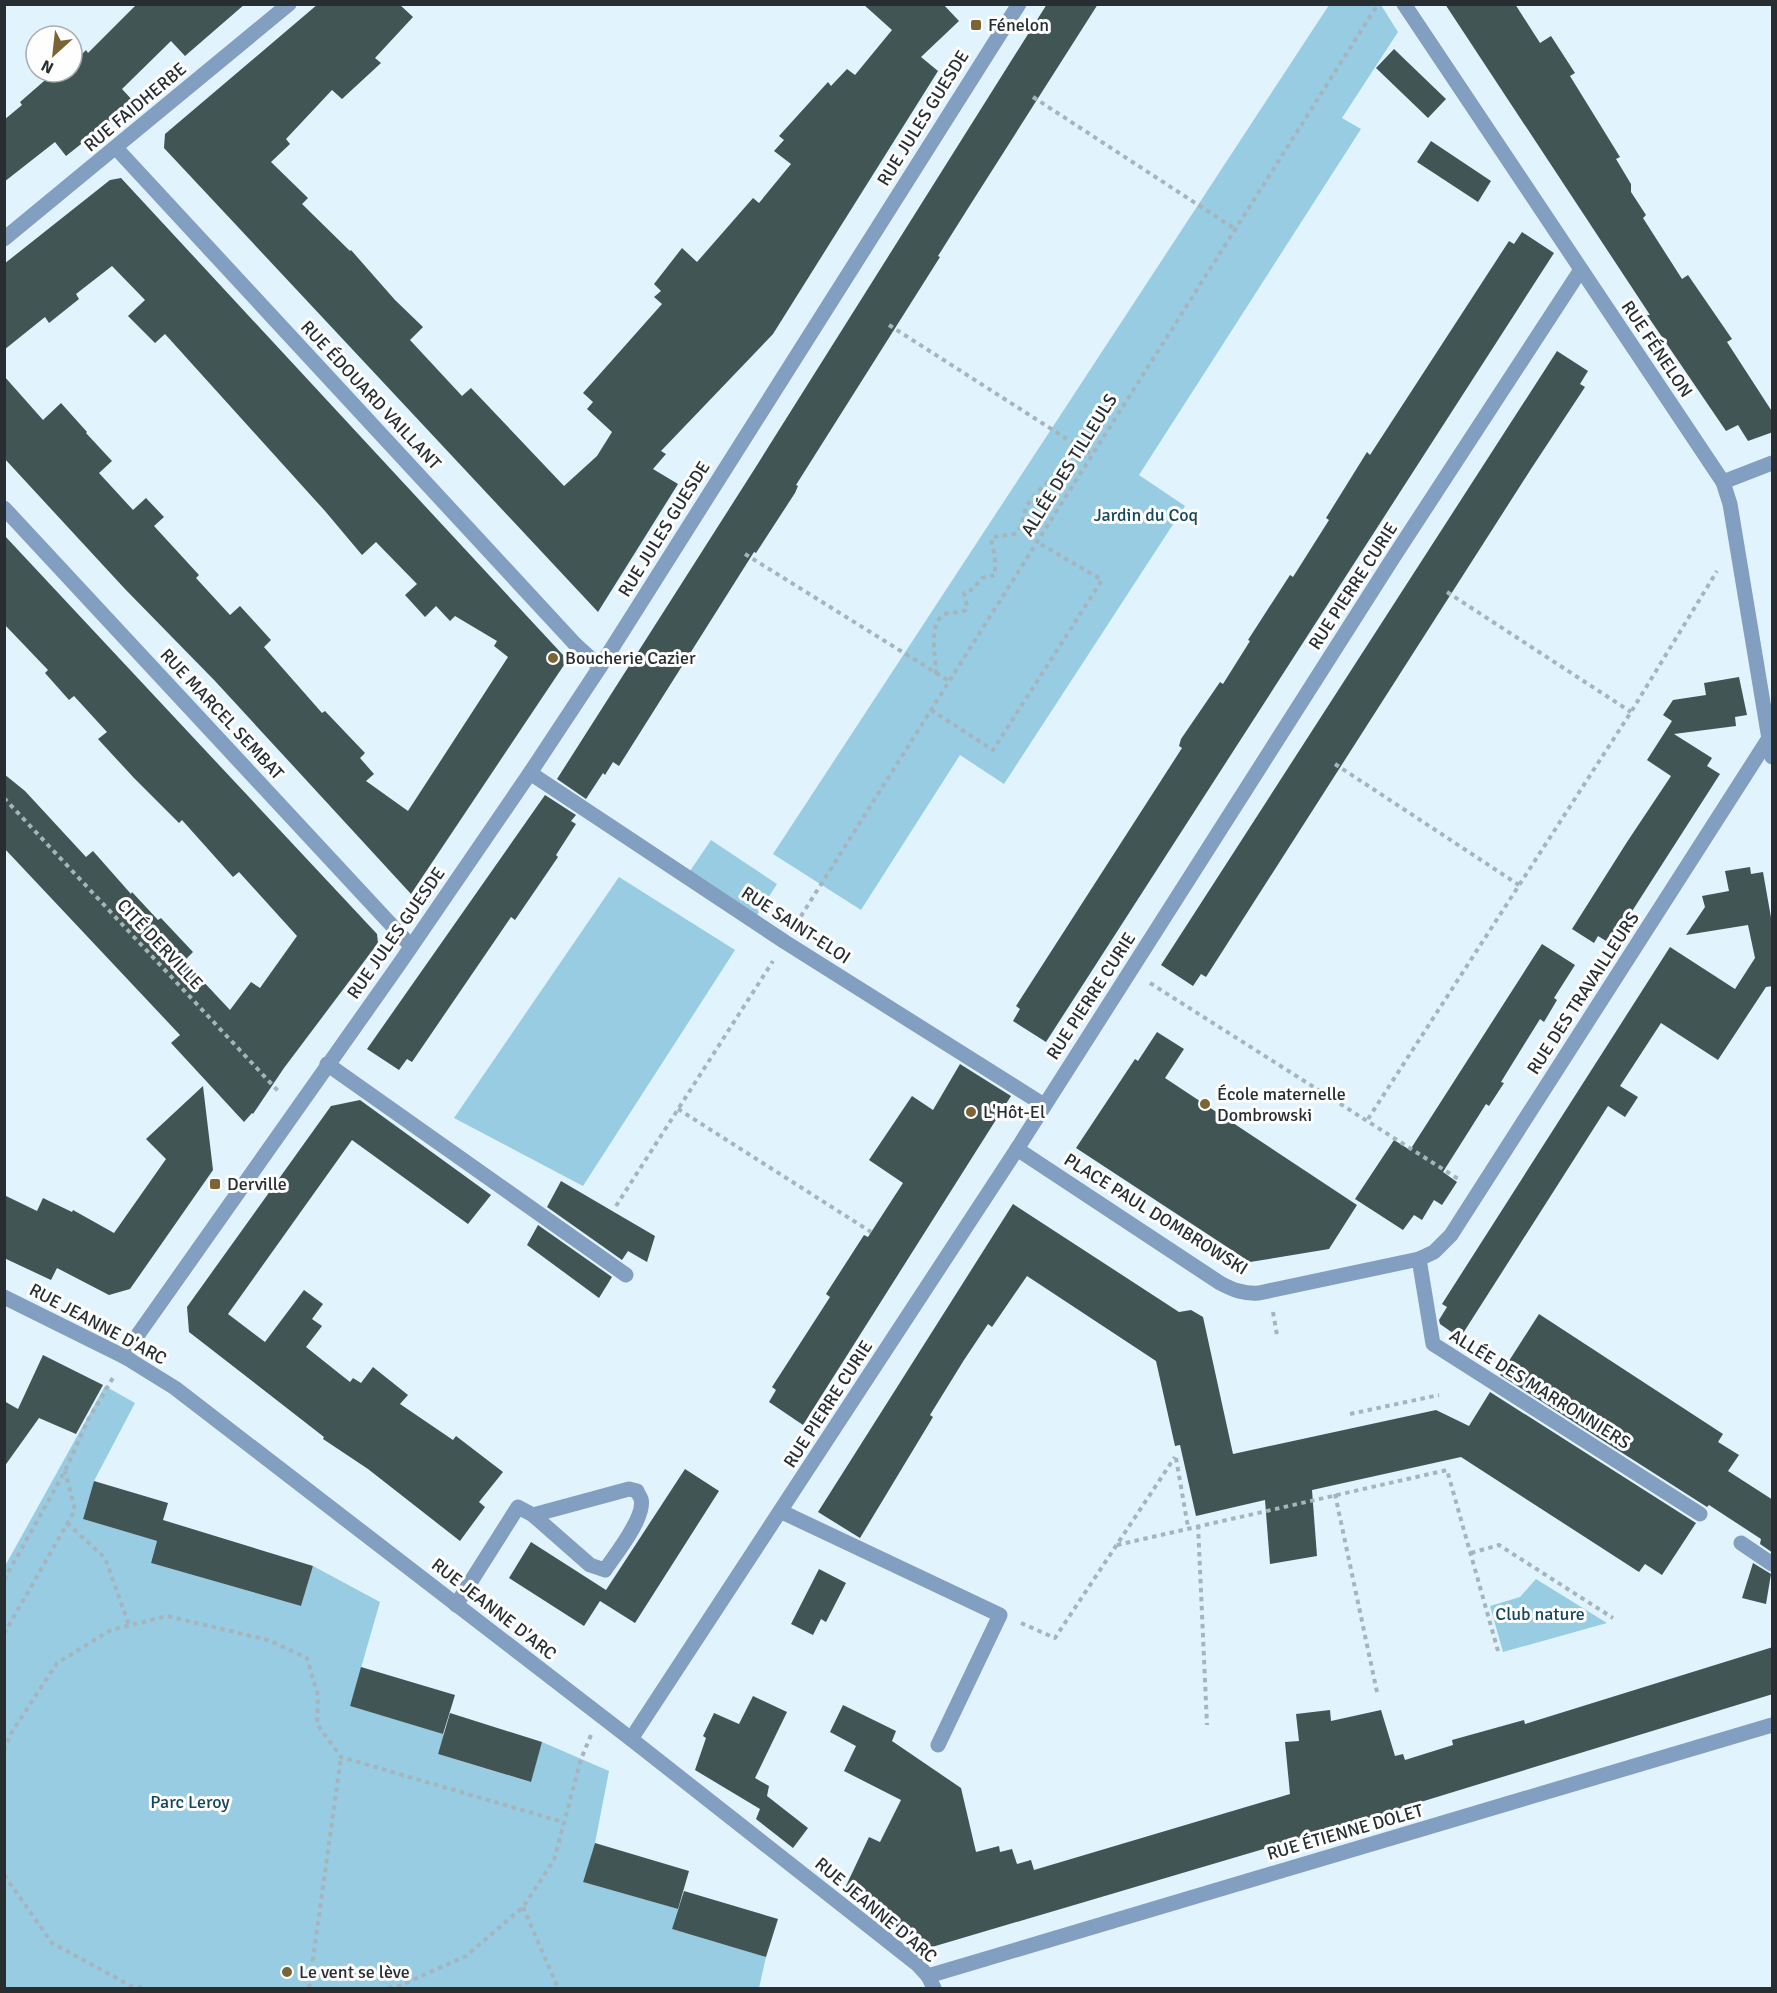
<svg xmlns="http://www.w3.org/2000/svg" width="1777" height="1993" font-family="Signika,sans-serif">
  <rect width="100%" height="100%" fill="#e1f4fd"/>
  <g fill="#97cce3">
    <polygon points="1329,5 1381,5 1398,32 1342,118 1361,129 1139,475 1185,506 1004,784 960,755 861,910 773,854"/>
    <polygon points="711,840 777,884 757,915 690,871"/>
    <polygon points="619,877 735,950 583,1186 454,1118"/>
    <polygon points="105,1386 135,1403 94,1481 83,1519 157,1541 151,1563 301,1606 313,1566 380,1602 350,1706 444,1734 438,1754 530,1782 542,1742 609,1771 595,1843 583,1882 678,1909 672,1929 766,1957 759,1988 5,1988 5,1566"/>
    <polygon points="1536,1579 1607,1623 1503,1652 1490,1606 1520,1597"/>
  </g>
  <g fill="#415555">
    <polygon points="137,4 245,4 185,56 171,41 122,89 134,102 66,156 55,142 4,182 4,120 22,105 20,102 51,75 57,80 64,72 72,72 72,64 86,50 88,53"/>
    <polygon points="318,4 399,4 413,17 375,58 381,63 342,99 332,90 286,139 290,144 271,162 308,198 302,204 350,251 351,250 395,300 423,327 410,340 462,396 471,388 564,486 597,456 612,432 587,409 593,402 583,393 662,304 654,297 661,291 654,284 682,248 697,262 753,198 759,203 791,164 774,151 784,140 779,136 828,82 831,86 847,69 855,75 892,30 863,4 943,4 959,21 921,57 938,71 773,334 661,451 666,454 653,469 678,484 598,612 164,148 165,134"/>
    <polygon points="1047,4 1098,4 972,202 938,256 940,257 796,485 798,486 795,493 756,553 754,552 619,766 613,762 605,775 603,773 586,799 557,779 752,473"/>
    <polygon points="1445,4 1515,4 1540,43 1551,36 1575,73 1570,76 1620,157 1616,159 1631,184 1631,192 1646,215 1643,218 1682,279 1688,275 1732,339 1727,342 1773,413 1773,432 1748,441 1738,425 1726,431 1647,315 1650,315"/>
    <polygon points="1394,49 1446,99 1428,118 1376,68"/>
    <polygon points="1431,141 1491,181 1478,202 1417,162"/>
    <polygon points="121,178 563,655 564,665 411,894 215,681 125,589 4,458 4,376 43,420 61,403 87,432 86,433 112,461 99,473 133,510 146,498 164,517 154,526 199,575 196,578 230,615 240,606 271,640 264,647 322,713 325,711 365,753 360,758 374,774 366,781 408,811 508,657 494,646 497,641 455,616 450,621 436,606 425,617 405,595 417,584 376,542 362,555 325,511 165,334 155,343 128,316 145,300 112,266 76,294 79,299 49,323 45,317 4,350 4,264 110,180"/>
    <polygon points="1522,232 1554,253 1046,1042 1013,1021 1020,1009 1016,1006 1182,748 1179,746 1181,739 1220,682 1223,684 1250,641 1248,640 1290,575 1293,577 1329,520 1326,518 1367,452 1370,455 1509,241 1514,244"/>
    <polygon points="1557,351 1588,371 1580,384 1585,387 1531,469 1206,977 1201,974 1193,986 1161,965"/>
    <polygon points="4,535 377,934 378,943 284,1068 253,1114 252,1113 244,1122 171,1043 180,1035 4,848 4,774 25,791 86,857 93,851 131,894 132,892 158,920 161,918 193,952 184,961 230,1010 251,982 260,988 297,936 239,872 233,877 182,820 179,823 134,778 98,739 107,732 74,696 69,700 45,673 48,670 4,624"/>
    <polygon points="1739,677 1747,715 1735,717 1736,726 1674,734 1712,758 1707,766 1720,774 1611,944 1598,936 1594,943 1572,929 1627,842 1671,776 1647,760 1672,721 1663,715 1673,700 1706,695 1704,683"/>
    <polygon points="545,795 576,815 571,821 576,824 556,855 558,857 515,920 511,917 412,1062 407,1059 399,1070 367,1049"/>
    <polygon points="1750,867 1751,874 1763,872 1773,929 1773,986 1766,987 1718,1060 1661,1023 1620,1086 1638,1097 1625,1117 1608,1106 1460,1338 1440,1324 1439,1320 1447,1307 1442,1304 1670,947 1735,989 1755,958 1748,925 1686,935 1705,907 1702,896 1729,891 1725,871"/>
    <polygon points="1542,944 1575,965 1554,998 1557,1000 1544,1022 1540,1019 1501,1082 1504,1083 1489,1106 1486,1104 1443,1172 1457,1182 1442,1205 1434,1200 1422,1220 1414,1215 1403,1230 1355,1199 1394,1140 1410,1150"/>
    <polygon points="1157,1032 1184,1049 1165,1078 1357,1205 1329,1249 1250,1262 1076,1148 1135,1059 1138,1061"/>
    <polygon points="960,1064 1011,1096 803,1425 769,1402 776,1390 772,1387 830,1297 826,1294 864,1235 868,1237 903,1183 869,1160 912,1096 933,1110"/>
    <polygon points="203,1086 213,1170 130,1289 109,1295 57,1268 51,1280 4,1258 4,1195 37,1211 43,1198 72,1212 73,1210 114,1233 166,1159 146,1139"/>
    <polygon points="360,1100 491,1195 468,1224 352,1140 228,1314 265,1342 304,1290 323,1304 312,1319 322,1326 306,1347 350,1382 353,1378 361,1383 373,1367 408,1395 400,1404 453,1440 456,1436 503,1472 479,1502 485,1507 460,1541 368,1469 323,1439 324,1437 189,1332 187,1307 331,1106"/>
    <polygon points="561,1181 655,1236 647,1262 628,1251 622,1260 547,1207"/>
    <polygon points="1013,1204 1179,1312 1191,1310 1203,1317 1233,1454 1436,1410 1469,1426 1490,1392 1696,1523 1662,1575 1645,1564 1639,1572 1461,1457 1312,1490 1317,1556 1270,1564 1265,1500 1196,1516 1180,1445 1175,1446 1156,1361 1027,1276 992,1327 988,1324 964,1360 930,1415 933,1417 860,1538 818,1512"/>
    <polygon points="538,1225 612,1277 599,1298 527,1245"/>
    <polygon points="1539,1314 1723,1434 1718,1442 1739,1455 1728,1471 1773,1500 1773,1553 1760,1544 1761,1539 1709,1505 1707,1507 1500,1375"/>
    <polygon points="43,1355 103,1385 76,1434 39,1418 4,1467 4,1401 18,1409"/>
    <polygon points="685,1469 719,1491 635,1623 600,1601 584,1626 509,1578 531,1542 606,1590"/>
    <polygon points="94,1481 168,1503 158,1537 163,1520 313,1566 301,1606 151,1563 157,1541 83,1519"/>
    <polygon points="1753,1563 1771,1574 1766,1604 1742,1598"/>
    <polygon points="819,1569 846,1583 826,1622 821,1619 813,1635 791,1624"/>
    <polygon points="1773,1647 1773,1694 1375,1816 932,1947 919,1944 845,1888 869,1837 880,1842 901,1800 844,1771 856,1746 830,1732 843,1705 896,1731 892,1741 961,1788 976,1852 999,1846 1000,1852 1012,1849 1017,1864 1031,1860 1034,1870 1290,1794 1285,1742 1299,1741 1296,1714 1330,1710 1331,1721 1381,1710 1395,1756 1403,1754 1405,1760 1453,1745 1452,1740 1524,1720 1525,1724"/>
    <polygon points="361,1667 455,1695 443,1734 350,1706"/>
    <polygon points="753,1696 787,1712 755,1778 769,1786 767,1796 808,1828 793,1848 756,1819 760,1809 695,1770 706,1738 703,1736 714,1713 739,1724"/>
    <polygon points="450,1713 542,1742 531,1782 438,1754"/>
    <polygon points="595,1843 689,1871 678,1909 583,1882"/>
    <polygon points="684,1891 778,1919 766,1957 672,1929"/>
  </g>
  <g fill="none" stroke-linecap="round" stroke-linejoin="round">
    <g stroke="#a6b5bc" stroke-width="4" stroke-dasharray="4.5 4.5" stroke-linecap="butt">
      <polyline points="1033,97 1235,229"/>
      <polyline points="889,325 1092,455"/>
      <polyline points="745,554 949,681"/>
      <polyline points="1447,592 1631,712"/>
      <path d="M936,674C936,657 928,626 943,615C950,611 959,614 966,610L967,606L964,593L973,589L982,578L995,575V556L991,540L993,537L1014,534L1018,532L1022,522L1026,506L1043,486L1056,476L1059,468L1066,458L1079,447"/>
      <polyline points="931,710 993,750 1102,580 1037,542"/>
      <polyline points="1335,764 1519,885"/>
      <polyline points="4,798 280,1093"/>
      <polyline points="796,924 1037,542 1378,4"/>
      <polyline points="1150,983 1460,1180"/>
      <polyline points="678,1109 871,1232"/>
      <polyline points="1368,1119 1631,712 1717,571"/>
      <polyline points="616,1206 773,961"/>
      <polyline points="1273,1312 1277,1335"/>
      <polyline points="1350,1414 1439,1395"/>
      <polyline points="1176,1458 1188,1527"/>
      <polyline points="1335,1494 1377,1692"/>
      <polyline points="67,1523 105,1558 129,1625"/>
      <polyline points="1198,1525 1207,1725"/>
      <polyline points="1117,1545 1447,1470 1498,1651"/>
      <polyline points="1471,1553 1499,1545 1613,1618"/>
      <polyline points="4,1580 65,1471 88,1420 114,1376"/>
      <polyline points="1021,1623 1055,1638 1175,1457"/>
      <polyline points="4,1634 75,1510 65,1471"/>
      <polyline points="4,1751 10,1735 57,1663 111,1630 167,1616 268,1640 307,1658 318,1696 317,1724 341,1757 563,1822"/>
      <polyline points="4,1875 52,1943 131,1986 145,1988"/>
      <polyline points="523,1907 558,1988"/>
      <polyline points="309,1988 341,1757"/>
      <polyline points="388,1988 399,1986 466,1956 523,1907 554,1860 581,1759 591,1735"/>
    </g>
    <g stroke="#829ec0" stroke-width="15">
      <polyline points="782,1512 1000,1615 938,1745"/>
      <polyline points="1741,1543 1772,1564"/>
    </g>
    <polyline stroke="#829ec0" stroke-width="15" points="530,773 785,942 1044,1105"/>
    <g stroke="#829ec0" stroke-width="15">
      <polyline points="1404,4 1723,482 1730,504 1772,757"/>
      <polyline points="116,148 575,644 600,667"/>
      <polyline points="1723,482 1772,463"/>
      <polyline points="4,508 411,946"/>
      <polyline points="327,1064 626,1275"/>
      <path d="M1017,1149L1220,1283C1233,1290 1244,1294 1259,1293L1419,1259L1434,1252L1451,1235L1769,738"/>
      <polyline points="1419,1259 1433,1344 1700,1514"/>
      <polyline points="4,1297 125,1357 175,1388 631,1739 917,1964 928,1976 934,1988"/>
      <polyline points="125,1357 137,1336 400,963 530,773 600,667 1019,4"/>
      <path d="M456,1605L518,1507L533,1515L629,1489L637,1491C638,1494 640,1496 641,1499C646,1517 615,1555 605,1570L590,1565L533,1515"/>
      <polyline points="631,1739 1017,1149 1393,558 1580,271"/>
      <polyline points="928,1976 1772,1725"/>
    </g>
    <polyline stroke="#829ec0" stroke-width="15" points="4,239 289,4"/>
  </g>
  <g fill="#7b6535" stroke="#fefefe" stroke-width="2">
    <rect x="970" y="19" width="12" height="12" rx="3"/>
    <circle cx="553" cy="658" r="6"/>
    <circle cx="1205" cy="1104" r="6"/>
    <circle cx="971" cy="1112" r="6"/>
    <rect x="209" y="1178" width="12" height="12" rx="3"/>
    <circle cx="287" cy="1972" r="6"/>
  </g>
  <g text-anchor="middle" stroke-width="6" stroke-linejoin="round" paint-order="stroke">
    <g font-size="18" fill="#262e31" stroke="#fefefe" text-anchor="start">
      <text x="988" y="31">Fénelon</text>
      <text x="565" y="664">Boucherie Cazier</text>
      <text x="1217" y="1100">École maternelle<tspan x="1217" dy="21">Dombrowski</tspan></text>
      <text x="983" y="1118">L'Hôt-El</text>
      <text x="227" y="1190">Derville</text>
      <text x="299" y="1978">Le vent se lève</text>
    </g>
    <g font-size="18" fill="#262e31" stroke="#fefefe">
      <text transform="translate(135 107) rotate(-40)" y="6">RUE FAIDHERBE</text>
      <text transform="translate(923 118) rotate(-58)" y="6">RUE JULES GUESDE</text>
      <text transform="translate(1657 349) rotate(56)" y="6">RUE FÉNELON</text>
      <text transform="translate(371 395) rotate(47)" y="6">RUE ÉDOUARD VAILLANT</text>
      <text transform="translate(1069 465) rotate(-58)" y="6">ALLÉE DES TILLEULS</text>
      <text transform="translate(664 529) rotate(-58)" y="6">RUE JULES GUESDE</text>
      <text transform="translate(1353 586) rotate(-57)" y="6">RUE PIERRE CURIE</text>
      <text transform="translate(222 714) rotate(47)" y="6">RUE MARCEL SEMBAT</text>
      <text transform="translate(796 925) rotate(33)" y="6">RUE SAINT-ELOI</text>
      <text transform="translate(396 933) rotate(-55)" y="6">RUE JULES GUESDE</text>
      <text transform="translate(160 944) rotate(47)" y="6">CITÉ DERVILLE</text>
      <text transform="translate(1583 993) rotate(-57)" y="6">RUE DES TRAVAILLEURS</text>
      <text transform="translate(1091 996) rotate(-57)" y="6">RUE PIERRE CURIE</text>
      <text transform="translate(1156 1214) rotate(32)" y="6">PLACE PAUL DOMBROWSKI</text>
      <text transform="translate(98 1324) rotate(28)" y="6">RUE JEANNE D'ARC</text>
      <text transform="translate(1540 1389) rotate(32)" y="6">ALLÉE DES MARRONNIERS</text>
      <text transform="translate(828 1404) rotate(-57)" y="6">RUE PIERRE CURIE</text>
      <text transform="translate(494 1609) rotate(38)" y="6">RUE JEANNE D'ARC</text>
      <text transform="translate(1345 1832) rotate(-16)" y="6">RUE ÉTIENNE DOLET</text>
      <text transform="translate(876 1910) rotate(40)" y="6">RUE JEANNE D'ARC</text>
    </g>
    <g font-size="18" fill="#14475a" stroke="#fefefe">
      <text x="1146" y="521">Jardin du Coq</text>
      <text x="1540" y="1620">Club nature</text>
      <text x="190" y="1808">Parc Leroy</text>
    </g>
  </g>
  <rect width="1777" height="1993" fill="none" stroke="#262e31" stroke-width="12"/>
  <g transform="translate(54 54) rotate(207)"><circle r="28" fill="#fefefe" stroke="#a8abac" stroke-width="1.5"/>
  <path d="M0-4.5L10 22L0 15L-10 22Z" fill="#7b6535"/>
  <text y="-9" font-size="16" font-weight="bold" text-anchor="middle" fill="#262e31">N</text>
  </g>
</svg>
